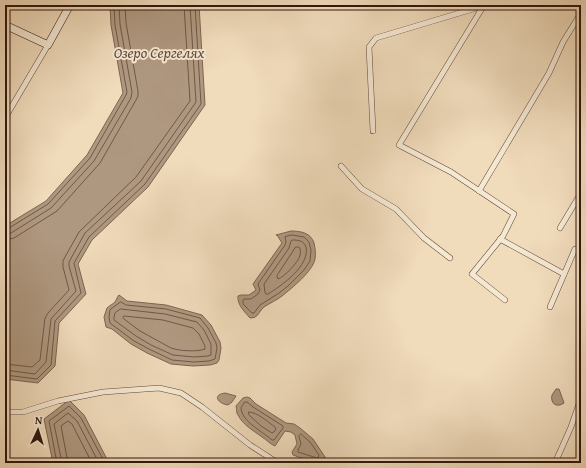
<svg xmlns="http://www.w3.org/2000/svg" width="586" height="468" font-family="'Gentium Book Plus',serif">
  <rect width="100%" height="100%" fill="#f0dbbb"/>
  <filter id="stains"><feTurbulence type="fractalNoise" baseFrequency=".005" numOctaves="4"/><feColorMatrix values="0 0 0 0 .2 0 0 0 0 .09 0 0 0 0 .02 0 0 0 .5 -.17"/></filter>
  <radialGradient id="worn" r=".72"><stop offset=".6" stop-color="#630" stop-opacity="0"/><stop offset="1" stop-color="#630" stop-opacity=".3"/></radialGradient>
  <g fill="#af9880" stroke="#7d6452">
    <polygon points="110,5 199,5 205,105 148,187 92,240 78,264 86,294 59,323 55,366 38,383 5,379 5,226 46,201 87,155 123,93 111,25"/>
    <path d="M291,231C301,231 311,233 314,243C315,248 316,253 315,259C313,271 292,288 282,296C277,300 270,303 264,307C258,312 259,318 250,318C245,312 237,305 238,296L241,295H249L256,290L253,284L282,243L277,235H276Z"/>
    <path d="M119,295L127,301L166,305L202,315L211,325L220,342L221,348L219,360L217,363L210,365L193,366L171,364L147,353L131,344L112,329L106,327L104,317L107,308C109,306 113,304 115,302C117,299 117,297 119,295Z"/>
    <path d="M556,389H559L564,403C557,408 550,404 552,395C553,393 555,391 556,389Z"/>
    <path d="M225,393L236,396L232,402L228,405C219,404 211,395 225,393Z"/>
    <path d="M247,397L250,398L256,404L286,423L294,424L300,428L313,439L329,463L310,461L293,455L292,452L297,444L295,435L291,432L285,431L275,446C270,444 267,440 262,437C254,431 243,425 238,415C236,413 237,409 236,406L243,398Z"/>
    <polygon points="69,400 84,415 109,463 53,463 44,419"/>
  </g>
  <g fill="none" stroke-linecap="round" stroke-linejoin="round">
    <g stroke="#705846" stroke-width="1">
      <polyline points="5,229 9,228 48,204 90,158 126,95 127,92 115,25 114,5"/>
      <polyline points="5,234 11,233 51,208 94,161 131,98 132,92 120,24 119,5"/>
      <polygon points="292,235 304,237 309,242 311,250 310,261 304,270 288,286 279,293 260,305 254,313 252,313 243,304 243,300 244,299 251,299 258,294 260,290 258,284 285,245 286,242 285,237"/>
      <polyline points="5,240 14,238 57,211 100,163 136,100 138,96 138,91 126,23 125,5"/>
      <path d="M293,240C299,240 304,241 306,247C310,266 281,286 268,294H266L265,293L264,284L289,248L291,241Z"/>
      <path d="M296,247H298L300,248C300,251 301,252 300,255C299,262 284,277 278,279L277,276Z"/>
      <polygon points="121,302 126,305 166,309 200,318 208,328 216,343 217,348 215,359 209,361 194,362 172,360 149,349 134,341 110,323 109,317 110,310"/>
      <polygon points="121,309 165,314 197,322 204,330 211,344 211,355 208,356 194,357 173,355 151,345 136,336 114,320 114,317 115,313"/>
      <path d="M124,316L163,320L193,328L199,334L205,346V349C198,352 179,351 171,348L140,331L124,319L123,318Z"/>
      <polyline points="5,364 32,367 40,360 45,318 48,313 69,290 63,267 63,261 65,257 79,232 136,177 190,101 184,5"/>
      <polyline points="5,370 35,374 46,362 51,319 76,291 69,266 69,262 85,233 141,181 196,102 190,5"/>
      <polyline points="5,375 37,379 51,365 55,321 81,293 74,263 89,237 145,184 201,104 195,5"/>
      <path d="M245,402H247L253,407L283,426V428L274,440H272C263,432 241,421 241,408Z"/>
      <path d="M249,412C257,412 268,422 275,427L276,429L274,432L272,433L261,426L249,415Z"/>
      <polygon points="301,434 310,442 319,455 318,458 317,458 298,452 298,450 301,444 299,436"/>
      <polyline points="57,463 49,421 69,406 81,418 105,463"/>
      <polyline points="62,463 54,424 68,413 77,421 99,463"/>
      <polyline points="68,463 61,426 62,425 68,421 72,424 92,463"/>
    </g>
    <defs>
      <g id="street">
        <polyline points="484,5 399,145 451,172 514,214 503,236 472,274 505,300"/>
        <polyline points="5,118 48,45"/>
        <polyline points="373,131 369,47 376,38 483,6"/>
        <polyline points="341,166 362,189 396,209 424,238 450,258"/>
        <polyline points="479,191 549,73 563,42 581,13"/>
        <polyline points="560,228 581,193"/>
        <polyline points="500,239 564,274"/>
        <polyline points="550,307 575,249 581,251"/>
        <polyline points="5,412 23,412 58,401 103,392 159,388 181,393 202,407 250,445 278,463"/>
        <polyline points="555,463 571,427 581,398"/>
      </g>
      <polyline id="secondary" points="5,25 48,45 70,5"/>
    </defs>
    <use href="#street" stroke="#614838" stroke-width="6"/>
    <use href="#secondary" stroke="#31170c" stroke-width="8"/>
    <use href="#street" stroke="#f5e8d3" stroke-width="5"/>
    <use href="#secondary" stroke="#f5e8d3" stroke-width="7"/>
  </g>
  <g text-anchor="middle" stroke-width="4" stroke-linejoin="round" paint-order="stroke">
    <g font-size="15" font-style="italic" fill="#634b3a" stroke="#f5e8d3">
      <text x="159" y="58">Озеро Сергелях</text>
    </g>
  </g>
  <rect width="586" height="468" fill="none" stroke="#f0dbbb" stroke-width="20"/>
  <rect x="6" y="6" width="574" height="456" fill="none" stroke="#31170c" stroke-width="2"/>
  <rect x="10" y="10" width="566" height="448" fill="none" stroke="#31170c"/>
  <g transform="translate(38 430) rotate(4)" stroke="#f5e8d3" stroke-width="3" paint-order="stroke">
  <path d="M0-3L7 15L0 10L-7 15Z" fill="#31170c"/>
  <text y="-6" font-size="11" font-weight="bold" text-anchor="middle" fill="#31170c">N</text>
  </g>
  <rect width="100%" height="100%" filter="url(#stains)"/>
  <rect width="100%" height="100%" fill="url(#worn)"/>
</svg>
